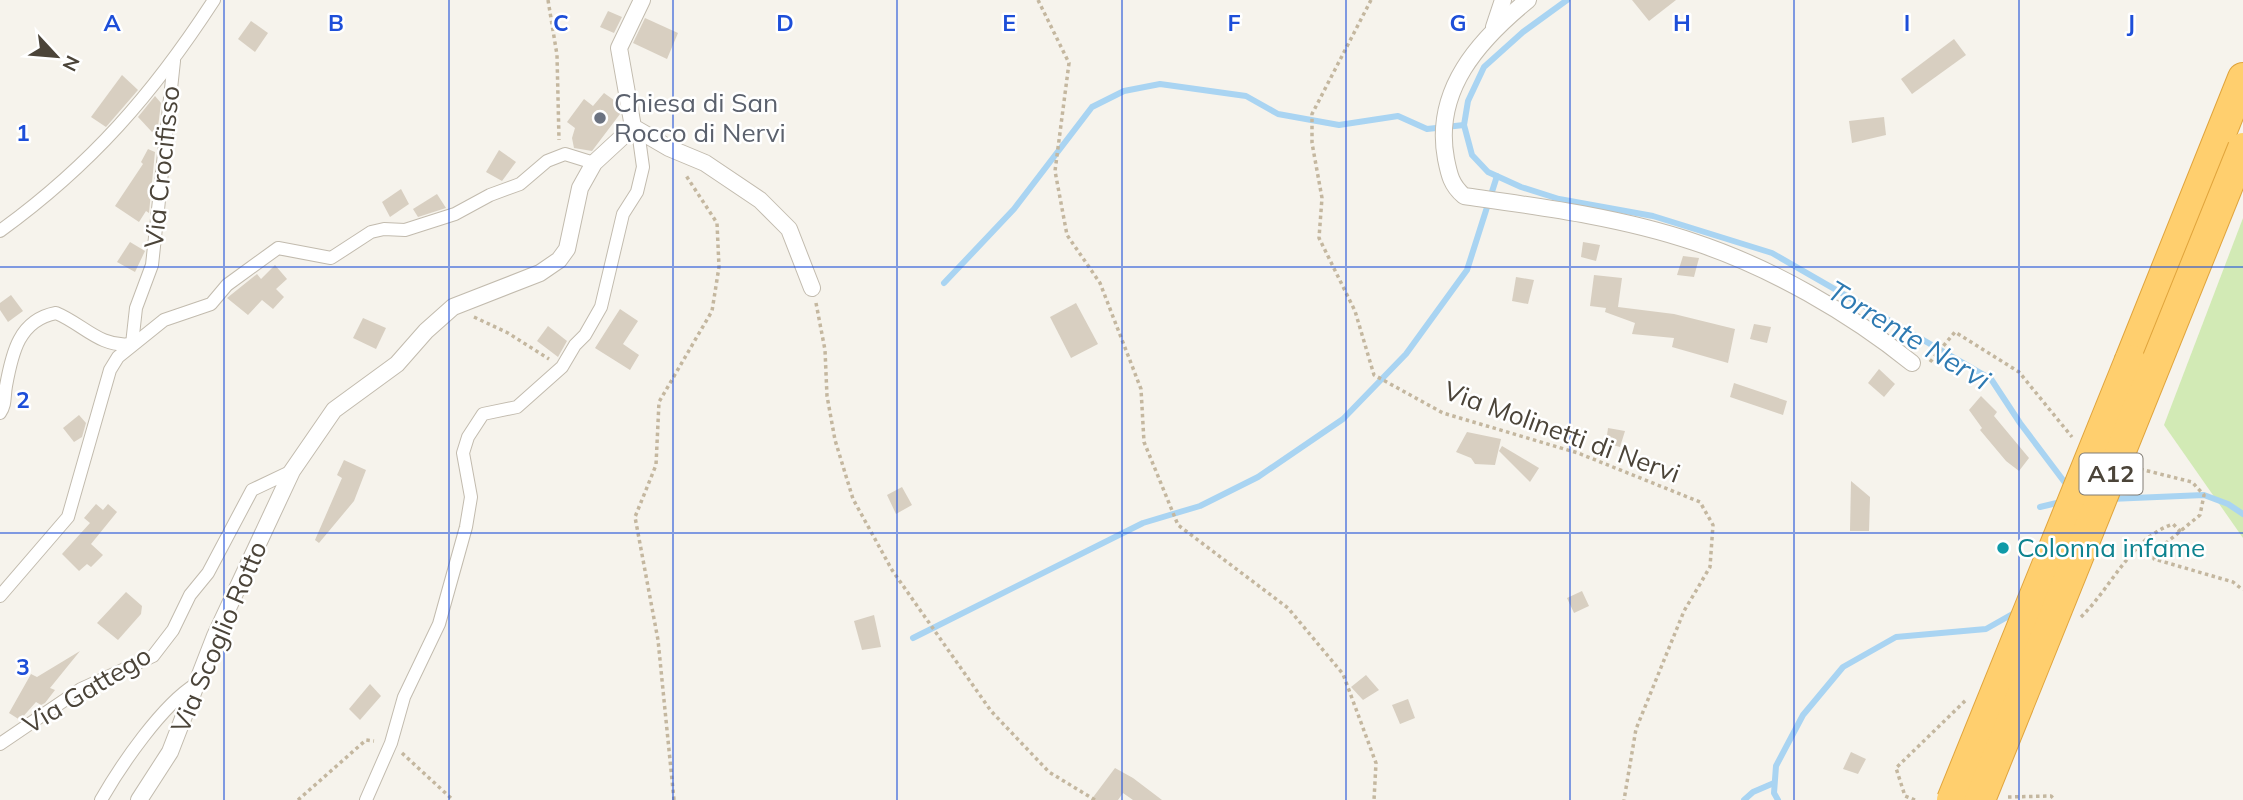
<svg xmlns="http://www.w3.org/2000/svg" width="2243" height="800" font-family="Mulish,sans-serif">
  <rect width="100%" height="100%" fill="#f6f3ec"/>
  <polygon fill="#d2eab5" points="2243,218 2243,538 2164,425"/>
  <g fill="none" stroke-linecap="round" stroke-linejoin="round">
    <g stroke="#a9d4f2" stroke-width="6">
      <polyline points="1567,0 1523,32 1484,67 1468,101 1464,125 1472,155 1488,172 1521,187 1559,199 1653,216 1772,253 1991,379 2020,423 2069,488"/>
      <polyline points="944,283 1014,209 1092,107 1124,91 1160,84 1246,96 1278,114 1339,125 1398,116 1427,129 1464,125"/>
      <polyline points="2110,499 2204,495 2228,504 2243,514"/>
      <polyline points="2040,507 2061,502"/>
      <polyline points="913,638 1143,523 1200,506 1258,477 1343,419 1406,354 1467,270 1497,176"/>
      <polyline points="1744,800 1753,792 1774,783"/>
      <polyline points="1778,800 1774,793 1776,766 1803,715 1843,667 1896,637 1986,629 2016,612"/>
    </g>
  </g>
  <g fill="#d8cfc1">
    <polygon points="1632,0 1676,0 1649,21"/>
    <polygon points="608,11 622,17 614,33 600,27"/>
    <polygon points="645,18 678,33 667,59 633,43"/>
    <polygon points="251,21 268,33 255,52 238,39"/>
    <polygon points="1954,39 1966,55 1912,94 1901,79"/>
    <polygon points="122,75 138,90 106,127 91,117"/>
    <polygon points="604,93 618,103 620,114 592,151 574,148 572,138 575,128 567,122 584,99 593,106"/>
    <polygon points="155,96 161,103 158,127 152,132 138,117"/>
    <polygon points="1884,117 1886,135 1852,143 1849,121"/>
    <polygon points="148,149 155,152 149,213 146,211 139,222 115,206 143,164 141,162"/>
    <polygon points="499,150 516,162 502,181 486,172"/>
    <polygon points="401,189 409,204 390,217 382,202"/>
    <polygon points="437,194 446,208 418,217 413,209"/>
    <polygon points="130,242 145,251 135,272 117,262"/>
    <polygon points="1583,242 1600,245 1596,261 1581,257"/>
    <polygon points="1683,256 1699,258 1694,277 1677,275"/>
    <polygon points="275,265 287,279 276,289 284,297 273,309 262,300 248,315 227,298 257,274 261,279"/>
    <polygon points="1594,275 1622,278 1618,307 1674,314 1735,329 1728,363 1672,347 1674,338 1632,334 1635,323 1605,312 1606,308 1590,306"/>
    <polygon points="1516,277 1534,280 1528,304 1512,301"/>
    <polygon points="11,295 23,311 8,322 0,310 0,303"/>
    <polygon points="1076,303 1098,344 1071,358 1050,317"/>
    <polygon points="620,309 638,321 623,344 639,355 630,370 595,348"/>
    <polygon points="363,318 386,328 376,349 353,338"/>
    <polygon points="1754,324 1771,327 1767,343 1750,339"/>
    <polygon points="548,326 567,341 558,357 537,341"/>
    <polygon points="1879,369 1895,384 1884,397 1868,383"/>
    <polygon points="1734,383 1787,401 1783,415 1730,397"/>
    <polygon points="1981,396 1997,412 1994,416 2029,458 2019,471 2006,461 1980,430 1982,428 1969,410"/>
    <polygon points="79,415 86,423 82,437 74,442 63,428"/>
    <polygon points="1608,428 1625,431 1620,447 1606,443"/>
    <polygon points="1467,432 1501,439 1495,465 1475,464 1471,458 1456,452"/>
    <polygon points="1502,446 1539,468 1530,482 1499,451"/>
    <polygon points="344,460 366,470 354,501 319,543 315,540 342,478 337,475"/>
    <polygon points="1851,481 1870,497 1869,531 1850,531"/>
    <polygon points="902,487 912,505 896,514 887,495"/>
    <polygon points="96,504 103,510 108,504 117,512 91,544 103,555 91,567 87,564 79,571 62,554 90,523 84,518"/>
    <polygon points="1582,591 1589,606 1574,613 1567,598"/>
    <polygon points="126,592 142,606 141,614 118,640 97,623"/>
    <polygon points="874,615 881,647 862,650 854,621"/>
    <polygon points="80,651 50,688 55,690 45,703 41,705 36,702 20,720 9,713 31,674 37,677"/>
    <polygon points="1366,675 1379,690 1363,700 1351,687"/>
    <polygon points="370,684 381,696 360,720 349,709"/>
    <polygon points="1408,699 1415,718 1400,724 1392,705"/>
    <polygon points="1851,752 1866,759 1858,774 1843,769"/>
    <polygon points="1115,768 1133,778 1162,800 1133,800 1123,793 1118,800 1091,800"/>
  </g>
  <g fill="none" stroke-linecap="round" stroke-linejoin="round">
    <defs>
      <g id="pedestrian">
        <path d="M0,231C91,165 153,94 214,0"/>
        <polyline points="132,344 136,308 152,265 174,61"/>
        <path d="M0,413C6,404 4,397 6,386C12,353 19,320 56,313C83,324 100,348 131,344"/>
        <polyline points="0,596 68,517 110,370 118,357 164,320 211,304 227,285 278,248 331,258 371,232 384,229 405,230 455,214 490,195 520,184 547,161 565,154 594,163"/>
        <polyline points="0,744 81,689 153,656 173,630 190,595 208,573 252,490 292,471"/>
        <path d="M101,800C121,765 162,705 196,684"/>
        <polyline points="366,800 391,743 404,697 439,624 466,527 471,497 463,453 468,437 483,414 517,407 562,367 575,345 585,335 601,307 623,214 637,192 643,167 638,131"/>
      </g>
      <g id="minor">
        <polyline points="642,0 619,48 633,127 669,148 705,163 760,200 789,229 812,288"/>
        <path d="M1528,0C1479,40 1433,90 1446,159C1449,174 1451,185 1464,196C1541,207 1620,217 1694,242C1770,267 1850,313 1912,363"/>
        <polyline points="1494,27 1503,0"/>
        <polyline points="139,800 170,752 215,636 292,471 334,410 397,364 426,331 453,307 540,273 559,260 567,249 580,188 594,163 633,127"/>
      </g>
      <polyline id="motorway" points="2130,360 2243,78"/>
    </defs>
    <use href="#pedestrian" stroke="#c2bbae" stroke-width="14"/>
    <use href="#minor" stroke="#c2bbae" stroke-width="18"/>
    <use href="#motorway" stroke="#e0a43c" stroke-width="32"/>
    <g stroke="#c4b79f" stroke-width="3.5" stroke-dasharray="3.5 3.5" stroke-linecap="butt">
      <polyline points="548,0 557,55 559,140"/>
      <polyline points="1038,0 1069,63 1055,171 1067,235 1100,283 1141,389 1144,442 1178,525 1288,608 1343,674 1376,763 1374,800"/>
      <polyline points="1371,0 1312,114 1312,143 1322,198 1319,238 1355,311 1374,375 1443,413 1578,453 1700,502 1713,525 1710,567 1684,611 1636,729 1624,800"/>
      <polyline points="816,303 825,350 827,396 835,440 853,499 892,570 991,711 1049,772 1095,800"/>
      <polyline points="474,317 508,333 549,359"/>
      <polyline points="1930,362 1955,332 2019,372 2072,437"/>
      <polyline points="2140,469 2192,482 2204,495 2200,515 2155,552 2154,559 2233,582 2243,590"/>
      <path d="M2081,617C2112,587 2131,538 2173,524L2181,532"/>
      <polyline points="402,753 453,800"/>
      <polyline points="2008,797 2051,796 2055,800"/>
      <polyline points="298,800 366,740 374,741"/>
      <polyline points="674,800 658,640 635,517 656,465 659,402 712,311 719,267 717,223 685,174"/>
      <polyline points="1915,800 1905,796 1896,768 1967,699"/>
    </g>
    <use href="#pedestrian" stroke="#fff" stroke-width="12"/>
    <use href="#minor" stroke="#fff" stroke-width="16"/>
    <use href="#motorway" stroke="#ffcf6e" stroke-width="30"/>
    <defs>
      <g id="motorway-bridge">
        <polyline points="1952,800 2130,360"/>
        <polyline points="1980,800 2243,148"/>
      </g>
    </defs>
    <use href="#motorway-bridge" stroke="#e0a43c" stroke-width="32" stroke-linecap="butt"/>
    <use href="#motorway-bridge" stroke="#ffcf6e" stroke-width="30"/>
  </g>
  <path fill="none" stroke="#1d4ed8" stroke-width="2" stroke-opacity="0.55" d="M224,0V800M449,0V800M673,0V800M897,0V800M1122,0V800M1346,0V800M1570,0V800M1794,0V800M2019,0V800M0,267H2243M0,533H2243"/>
  <circle fill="#6b7280" stroke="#fff" stroke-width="2.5" cx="600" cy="118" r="7"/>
  <circle fill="#0f9aa8" stroke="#fff" stroke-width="2.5" cx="2003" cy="548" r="7"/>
  <g text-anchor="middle" stroke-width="5" stroke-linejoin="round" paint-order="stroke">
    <rect fill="#fff" stroke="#817c74" stroke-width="2" x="2079.5" y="453.5" width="63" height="41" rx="5"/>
    <g font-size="24" font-weight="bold" fill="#4b4439">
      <text x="2111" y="482">A12</text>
    </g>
    <g font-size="26" fill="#5b616d" stroke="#fff" text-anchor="start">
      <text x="614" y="112">Chiesa di San<tspan x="614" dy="30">Rocco di Nervi</tspan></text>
    </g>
    <g font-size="26" fill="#4b4439" stroke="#fff">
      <text transform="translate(162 167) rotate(-84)" y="9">Via Crocifisso</text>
      <text transform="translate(1562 432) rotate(20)" y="9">Via Molinetti di Nervi</text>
      <text transform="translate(219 637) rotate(-67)" y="9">Via Scoglio Rotto</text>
      <text transform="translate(87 690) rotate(-31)" y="9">Via Gattego</text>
    </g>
    <g font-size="26" fill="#0d838f" stroke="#fff" text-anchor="start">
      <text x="2017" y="557">Colonna infame</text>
    </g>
    <g font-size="28" font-style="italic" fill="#2e7ab2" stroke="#fff">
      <text transform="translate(1909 335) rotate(31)" y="10">Torrente Nervi</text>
    </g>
  </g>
  <g font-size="23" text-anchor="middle" font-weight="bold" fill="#1d4ed8" stroke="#fff" stroke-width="5" stroke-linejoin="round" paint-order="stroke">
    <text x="112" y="31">A</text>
    <text x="336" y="31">B</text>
    <text x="561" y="31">C</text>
    <text x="785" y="31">D</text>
    <text x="1009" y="31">E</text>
    <text x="1234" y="31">F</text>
    <text x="1458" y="31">G</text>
    <text x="1682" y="31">H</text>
    <text x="1907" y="31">I</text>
    <text x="2131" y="31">J</text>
    <text x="23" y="141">1</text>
    <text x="23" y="408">2</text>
    <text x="23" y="675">3</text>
  </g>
  <g transform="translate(56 56) rotate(116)" stroke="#ffffff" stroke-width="5" paint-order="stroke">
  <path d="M0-5L12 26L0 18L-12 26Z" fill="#4b4439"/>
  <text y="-10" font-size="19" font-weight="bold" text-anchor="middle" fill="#4b4439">N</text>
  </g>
</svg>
